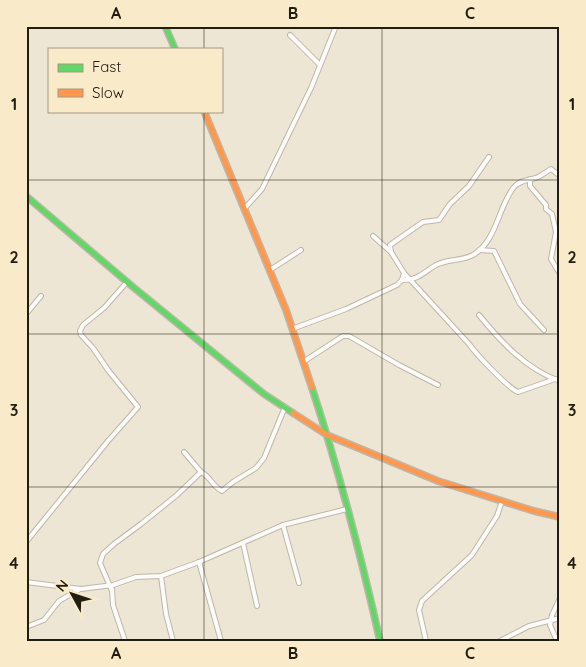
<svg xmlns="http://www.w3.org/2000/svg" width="586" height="667" font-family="Quicksand,sans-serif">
  <rect width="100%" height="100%" fill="#eee6d4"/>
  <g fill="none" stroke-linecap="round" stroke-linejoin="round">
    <defs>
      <g id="street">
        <polyline points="290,35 320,65"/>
        <polyline points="530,179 530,186 546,205 546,209 552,214 556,232 551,259 560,274"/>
        <polyline points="245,208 262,189 311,88 336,26"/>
        <polyline points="373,236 391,252"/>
        <polyline points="480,250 494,251 520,304 544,330"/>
        <polyline points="270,270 301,250"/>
        <path d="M404,273L469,344C476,354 508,388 518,392L555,379"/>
        <path d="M402,280C417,281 424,272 436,265C447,259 462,261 473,255C497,241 498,207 514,187C521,179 529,181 538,177C542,175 546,172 551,169L560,176"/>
        <polyline points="26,314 41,296"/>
        <path d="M479,315C501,342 527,370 560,381"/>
        <polyline points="292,329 346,309 397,285 402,280 404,273 391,252 390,245 423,222 439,220 450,204 469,186 489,157"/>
        <polyline points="303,362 343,336 349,336 399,365 438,385"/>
        <polyline points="184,452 201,472"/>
        <polyline points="283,525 299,583"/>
        <polyline points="26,542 108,441 138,407 108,370 93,348 81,335 80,331 83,325 104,308 127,282"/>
        <polyline points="243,543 257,606"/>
        <polyline points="199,562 221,641"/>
        <polyline points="161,576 166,614 173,641"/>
        <polyline points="26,582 81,589 113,585 136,577 161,576 199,562 283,525 347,509"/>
        <polyline points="112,589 113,605 125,641"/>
        <path d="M112,591L100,563L103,554L114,544L141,524L177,495L201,472C210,476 213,487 222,491L233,482L256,468L264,458L285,407"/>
        <polyline points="26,627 44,620 59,601 80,589"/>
        <polyline points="426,641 419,610 422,601 472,555 497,516 502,501"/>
        <polyline points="500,641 529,626 560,618"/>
        <polyline points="557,641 550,625 552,615 560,598"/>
      </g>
      <g id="fast">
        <polyline points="165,26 175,49"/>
        <polyline points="26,196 133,287 264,394 293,413"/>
        <path d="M312,388C339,471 361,556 380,641"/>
      </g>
      <g id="slow">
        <polyline points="204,111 286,310 312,388"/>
        <polyline points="293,413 327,435 438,481 534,511 560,517"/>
      </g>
    </defs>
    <use href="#street" stroke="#beb7a9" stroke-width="6"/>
    <use href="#fast" stroke="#beb7a9" stroke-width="8"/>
    <use href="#slow" stroke="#beb7a9" stroke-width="8"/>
    <use href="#street" stroke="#fcfbf9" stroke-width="4"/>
    <use href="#fast" stroke="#63d668" stroke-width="5"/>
    <use href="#slow" stroke="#ff974d" stroke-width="5"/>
  </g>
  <path fill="none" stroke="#221d11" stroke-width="1" stroke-opacity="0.55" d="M204,26V49M382,26V641M204,111V641M26,180H560M26,334H560M26,487H560"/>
  <rect width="586" height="667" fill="none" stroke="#f9eaca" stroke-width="55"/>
  <rect x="48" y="48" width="175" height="65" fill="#f9eaca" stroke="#a39880"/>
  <rect x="58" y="64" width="25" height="8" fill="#63d668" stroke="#a39880"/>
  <text x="92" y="72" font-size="15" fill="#221d11">Fast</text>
  <rect x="58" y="89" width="25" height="8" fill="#ff974d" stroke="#a39880"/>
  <text x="92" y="98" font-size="15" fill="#221d11">Slow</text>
  <g transform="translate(72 594) rotate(310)" stroke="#f9eaca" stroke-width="4" paint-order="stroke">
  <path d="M0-4L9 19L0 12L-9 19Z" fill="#221d11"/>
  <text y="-8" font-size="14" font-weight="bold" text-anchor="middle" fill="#221d11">N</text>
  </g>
  <rect x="28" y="28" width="530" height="612" fill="none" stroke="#221d11" stroke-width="2"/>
  <g font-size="16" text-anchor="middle" font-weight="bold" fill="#221d11">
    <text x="116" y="19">A</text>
    <text x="293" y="19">B</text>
    <text x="470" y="19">C</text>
    <text x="14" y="110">1</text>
    <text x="572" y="110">1</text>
    <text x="14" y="263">2</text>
    <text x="572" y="263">2</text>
    <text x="14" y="416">3</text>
    <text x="572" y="416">3</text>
    <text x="14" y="569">4</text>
    <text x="572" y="569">4</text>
    <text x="116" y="659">A</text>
    <text x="293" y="659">B</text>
    <text x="470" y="659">C</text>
  </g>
</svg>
